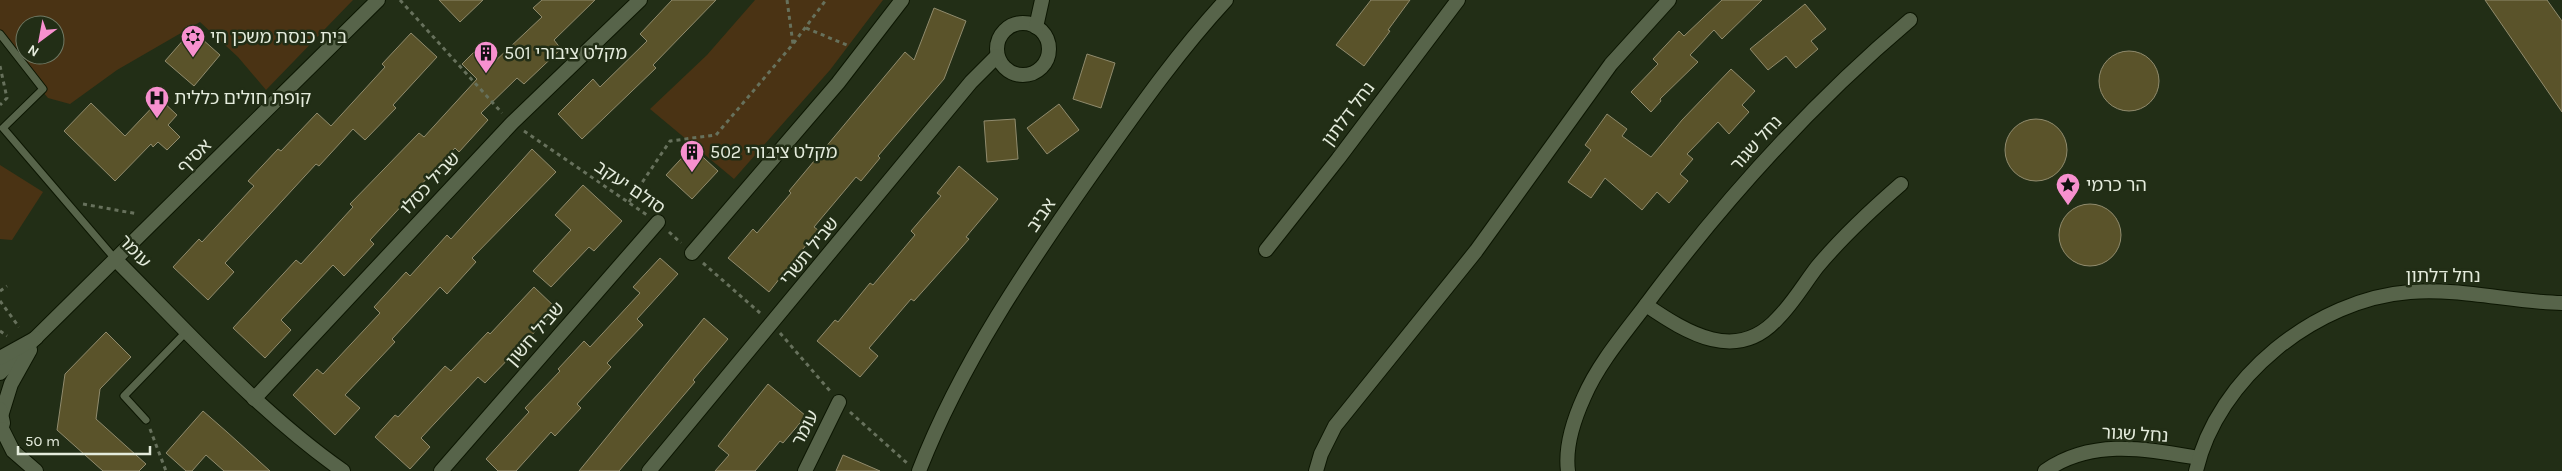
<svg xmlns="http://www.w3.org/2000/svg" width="2562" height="471" font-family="Karla,'Noto Sans Hebrew',sans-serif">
  <rect width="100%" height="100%" fill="#222e16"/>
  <g fill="#4a3314" fill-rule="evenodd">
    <path d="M0,0H353L266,90L238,57L200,22L117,70L70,104L48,98L0,40ZM25,25H55V55H25Z"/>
    <polygon points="755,0 883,0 830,70 734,179 650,109 707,55"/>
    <polygon points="0,165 43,192 12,240 0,239"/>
  </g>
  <g fill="#5a532a" stroke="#908b6d">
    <polygon points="439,0 483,0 460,22"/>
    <polygon points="542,0 595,0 554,40 561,49 524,84 517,78 481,113 488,120 459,152 455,148 370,240 374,244 344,276 333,265 281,320 291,330 265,358 233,328 296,260 301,264 353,207 350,204 419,133 424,137 477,79 462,64 477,49 492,64 542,17 533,8"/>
    <polygon points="672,0 716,0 653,65 656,68 582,139 558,114 593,79 600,87 647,41 640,34"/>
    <polygon points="1371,0 1410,0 1388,30 1390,31 1364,66 1336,45"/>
    <polygon points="1722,0 1762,0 1722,39 1714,30 1690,55 1698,62 1660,99 1661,101 1651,112 1631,92 1658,64 1653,59 1679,31 1684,36"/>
    <polygon points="2485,0 2547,0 2562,21 2562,112"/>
    <polygon points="1805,4 1826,29 1811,41 1818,49 1796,68 1786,56 1768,70 1750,49"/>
    <polygon points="934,8 966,21 944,79 878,156 880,158 861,181 856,177 814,227 818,230 769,292 728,258 753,229 757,233 791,193 789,191 905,52 914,60"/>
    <polygon points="192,30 220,55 194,86 165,61"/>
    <polygon points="411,33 437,57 393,105 396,108 365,140 353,129 319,166 316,164 225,263 234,272 208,300 173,267 199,239 202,242 254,186 248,181 278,149 281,151 317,113 331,126 385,67 382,64"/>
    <circle cx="2129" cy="81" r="30"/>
    <polygon points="1087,54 1115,63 1101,108 1073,99"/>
    <polygon points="1731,69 1755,91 1742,105 1749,112 1729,134 1718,122 1687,154 1693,159 1680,174 1688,181 1669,203 1657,192 1642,210 1605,178 1591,198 1568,182 1591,150 1585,145 1607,114 1627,129 1622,136 1651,157 1682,120"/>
    <polygon points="160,99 177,115 168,125 180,137 167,150 158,142 153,147 151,144 115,181 64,131 91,103 125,136"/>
    <polygon points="1059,104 1079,130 1047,154 1027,128"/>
    <circle cx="2036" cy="150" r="31"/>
    <polygon points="1015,119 1018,159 987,162 984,121"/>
    <polygon points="692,147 718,171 692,199 666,175"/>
    <polygon points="532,149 556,172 472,258 476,262 447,294 440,287 392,339 395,342 345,395 360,408 335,435 293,395 317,369 323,374 380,313 374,307 406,272 410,276 447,235 451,239"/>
    <polygon points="959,166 998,199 966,237 969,239 948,263 914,301 911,299 869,348 878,356 860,377 817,341 835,320 838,322 870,283 873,285 915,235 911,231 941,196 937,193"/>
    <polygon points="583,185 622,221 594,251 589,247 551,287 533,271 571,230 555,215"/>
    <circle cx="2090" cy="235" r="31"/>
    <polygon points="660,258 678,274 637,319 643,325 607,363 611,367 577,404 581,408 555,436 551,432 516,471 498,471 486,459 529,412 525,408 560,371 558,369 584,341 590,347 640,293 633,287"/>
    <polygon points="534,287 557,309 485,383 478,377 421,438 430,447 410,469 375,437 395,415 398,417 445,366 451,371 488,332 490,334"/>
    <polygon points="704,318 728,339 693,380 695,382 619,471 579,471"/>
    <polygon points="106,332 131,357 100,389 96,419 146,464 139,471 103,471 57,430 65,374"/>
    <polygon points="768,384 806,416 783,443 780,441 755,471 715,471 729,455 718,446"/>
    <polygon points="203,411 227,432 270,471 224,471 206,455 192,471 186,471 166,453"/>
    <polygon points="843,455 880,471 836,471"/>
  </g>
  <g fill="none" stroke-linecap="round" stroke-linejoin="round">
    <defs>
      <g id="service">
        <polyline points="0,34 43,89 3,128 116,260"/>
        <polyline points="146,420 124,396 187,331"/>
      </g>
      <g id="minor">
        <circle cx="1023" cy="49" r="26"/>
        <polyline points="1036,27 1042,0"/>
        <polyline points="1266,250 1338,159 1458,0"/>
        <polyline points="692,253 838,83 902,0"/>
        <path d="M116,260C189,333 258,411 343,471"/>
        <path d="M1646,305C1687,333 1737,364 1778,318C1793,303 1804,284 1817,267C1842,237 1871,210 1901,184"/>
        <polyline points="0,373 378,0"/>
        <polyline points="254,399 512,123 640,0"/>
        <polyline points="2,413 11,384 30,350"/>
        <polyline points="441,471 658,222"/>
        <polyline points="649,471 971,82 997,56"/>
        <polyline points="805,471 839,402"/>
        <path d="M919,471C961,363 1028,265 1094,171C1136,112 1177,53 1226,0"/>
        <polyline points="1316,471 1321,454 1335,426 1476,251 1611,64 1669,0"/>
        <path d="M1568,471C1565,448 1574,419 1584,397C1600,360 1630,327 1654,294C1730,194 1814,101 1910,20"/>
        <path d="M2045,471C2092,438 2146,449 2199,458"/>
        <path d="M2196,471C2217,378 2316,299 2410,292C2461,288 2511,302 2562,303"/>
      </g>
      <g id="tertiary">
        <polyline points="0,358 36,338"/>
        <polyline points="0,409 3,423 0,434"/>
        <polyline points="2,429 13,451 36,471"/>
      </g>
    </defs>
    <use href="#service" stroke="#0c1602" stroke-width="9"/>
    <use href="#minor" stroke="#0c1602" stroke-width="16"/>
    <use href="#tertiary" stroke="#0c1602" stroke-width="16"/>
    <g stroke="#67715c" stroke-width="3" stroke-dasharray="4 4" stroke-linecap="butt">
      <polyline points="400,0 502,113"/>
      <polyline points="787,0 793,44"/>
      <polyline points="806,28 849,46"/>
      <polyline points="0,66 7,98 0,105"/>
      <polyline points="524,131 647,215"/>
      <polyline points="629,202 670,141 716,135 793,44 826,0"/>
      <polyline points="83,204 138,214"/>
      <polyline points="669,232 681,243"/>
      <polyline points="703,263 760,313"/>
      <polyline points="0,291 7,286"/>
      <polyline points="0,301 19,327"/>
      <polyline points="0,331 7,336"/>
      <polyline points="780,333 830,391"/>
      <polyline points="850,412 907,463"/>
      <polyline points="150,429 166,471"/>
    </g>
    <use href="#service" stroke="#57644a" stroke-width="7"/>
    <use href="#minor" stroke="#57644a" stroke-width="14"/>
    <use href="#tertiary" stroke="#57644a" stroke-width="14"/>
  </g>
  <defs>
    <symbol id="synagogue-pin" viewBox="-11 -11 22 30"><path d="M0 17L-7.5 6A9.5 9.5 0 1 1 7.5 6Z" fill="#f790cf" stroke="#222e16"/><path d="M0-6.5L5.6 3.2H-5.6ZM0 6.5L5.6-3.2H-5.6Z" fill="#111"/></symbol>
    <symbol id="building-pin" viewBox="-11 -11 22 30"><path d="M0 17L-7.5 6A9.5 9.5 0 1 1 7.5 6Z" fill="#f790cf" stroke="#222e16"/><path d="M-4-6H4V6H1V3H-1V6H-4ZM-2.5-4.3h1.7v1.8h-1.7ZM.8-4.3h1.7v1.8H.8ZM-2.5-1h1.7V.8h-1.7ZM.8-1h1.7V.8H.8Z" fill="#111"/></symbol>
    <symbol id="hospital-pin" viewBox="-11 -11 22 30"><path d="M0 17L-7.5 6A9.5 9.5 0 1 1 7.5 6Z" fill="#f790cf" stroke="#222e16"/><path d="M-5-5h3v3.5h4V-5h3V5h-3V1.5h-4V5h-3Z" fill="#111"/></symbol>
    <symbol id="sight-pin" viewBox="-11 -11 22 30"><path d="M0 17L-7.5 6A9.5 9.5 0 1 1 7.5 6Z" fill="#f790cf" stroke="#222e16"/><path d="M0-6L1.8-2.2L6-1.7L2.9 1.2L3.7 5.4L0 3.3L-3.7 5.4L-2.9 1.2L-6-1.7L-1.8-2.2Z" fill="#111"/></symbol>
  </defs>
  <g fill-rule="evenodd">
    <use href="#synagogue-pin" x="179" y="23" width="28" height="38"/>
    <use href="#building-pin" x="472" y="39" width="28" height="38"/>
    <use href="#hospital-pin" x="143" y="84" width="28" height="38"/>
    <use href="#building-pin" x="678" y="138" width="28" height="38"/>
    <use href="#sight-pin" x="2054" y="171" width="28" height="38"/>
  </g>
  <g text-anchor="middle" stroke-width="5" stroke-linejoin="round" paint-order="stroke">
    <g font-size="18" fill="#e4ebdc" stroke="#222e16" text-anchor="start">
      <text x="210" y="43">בית כנסת משכן חי</text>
      <text x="504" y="59">מקלט ציבורי 501</text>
      <text x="174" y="104">קופת חולים כללית</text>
      <text x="710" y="158">מקלט ציבורי 502</text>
      <text x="2086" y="191">הר כרמי</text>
    </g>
    <g font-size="18" fill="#e4ebdc" stroke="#222e16">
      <text transform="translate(1348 114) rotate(-53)" y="6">נחל דלתון</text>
      <text transform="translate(1756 143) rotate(-48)" y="6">נחל שגור</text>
      <text transform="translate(194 156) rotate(-45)" y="6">אסיף</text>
      <text transform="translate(430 183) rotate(-47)" y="6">שביל כסלו</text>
      <text transform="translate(630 187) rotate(34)" y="6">סולם יעקב</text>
      <text transform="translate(1041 215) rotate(-56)" y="6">אביב</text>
      <text transform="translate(135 251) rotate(47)" y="6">עומר</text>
      <text transform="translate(809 251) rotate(-51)" y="6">שביל תשרי</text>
      <text x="2443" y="282">נחל דלתון</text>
      <text transform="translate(535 334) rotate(-49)" y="6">שביל חשון</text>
      <text transform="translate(805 428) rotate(-63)" y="6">עומר</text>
      <text transform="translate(2135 434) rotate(3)" y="6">נחל שגור</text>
    </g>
  </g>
  <g transform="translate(40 40) rotate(212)"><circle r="24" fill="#222e16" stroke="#707a65"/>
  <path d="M0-4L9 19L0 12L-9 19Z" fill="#f790cf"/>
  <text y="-8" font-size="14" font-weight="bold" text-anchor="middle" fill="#e4ebdc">N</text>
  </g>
  <path d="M18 446v8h132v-8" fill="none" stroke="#e4ebdc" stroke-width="2.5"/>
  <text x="25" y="446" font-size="15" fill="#e4ebdc" stroke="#222e16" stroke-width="4" paint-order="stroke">50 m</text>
</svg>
